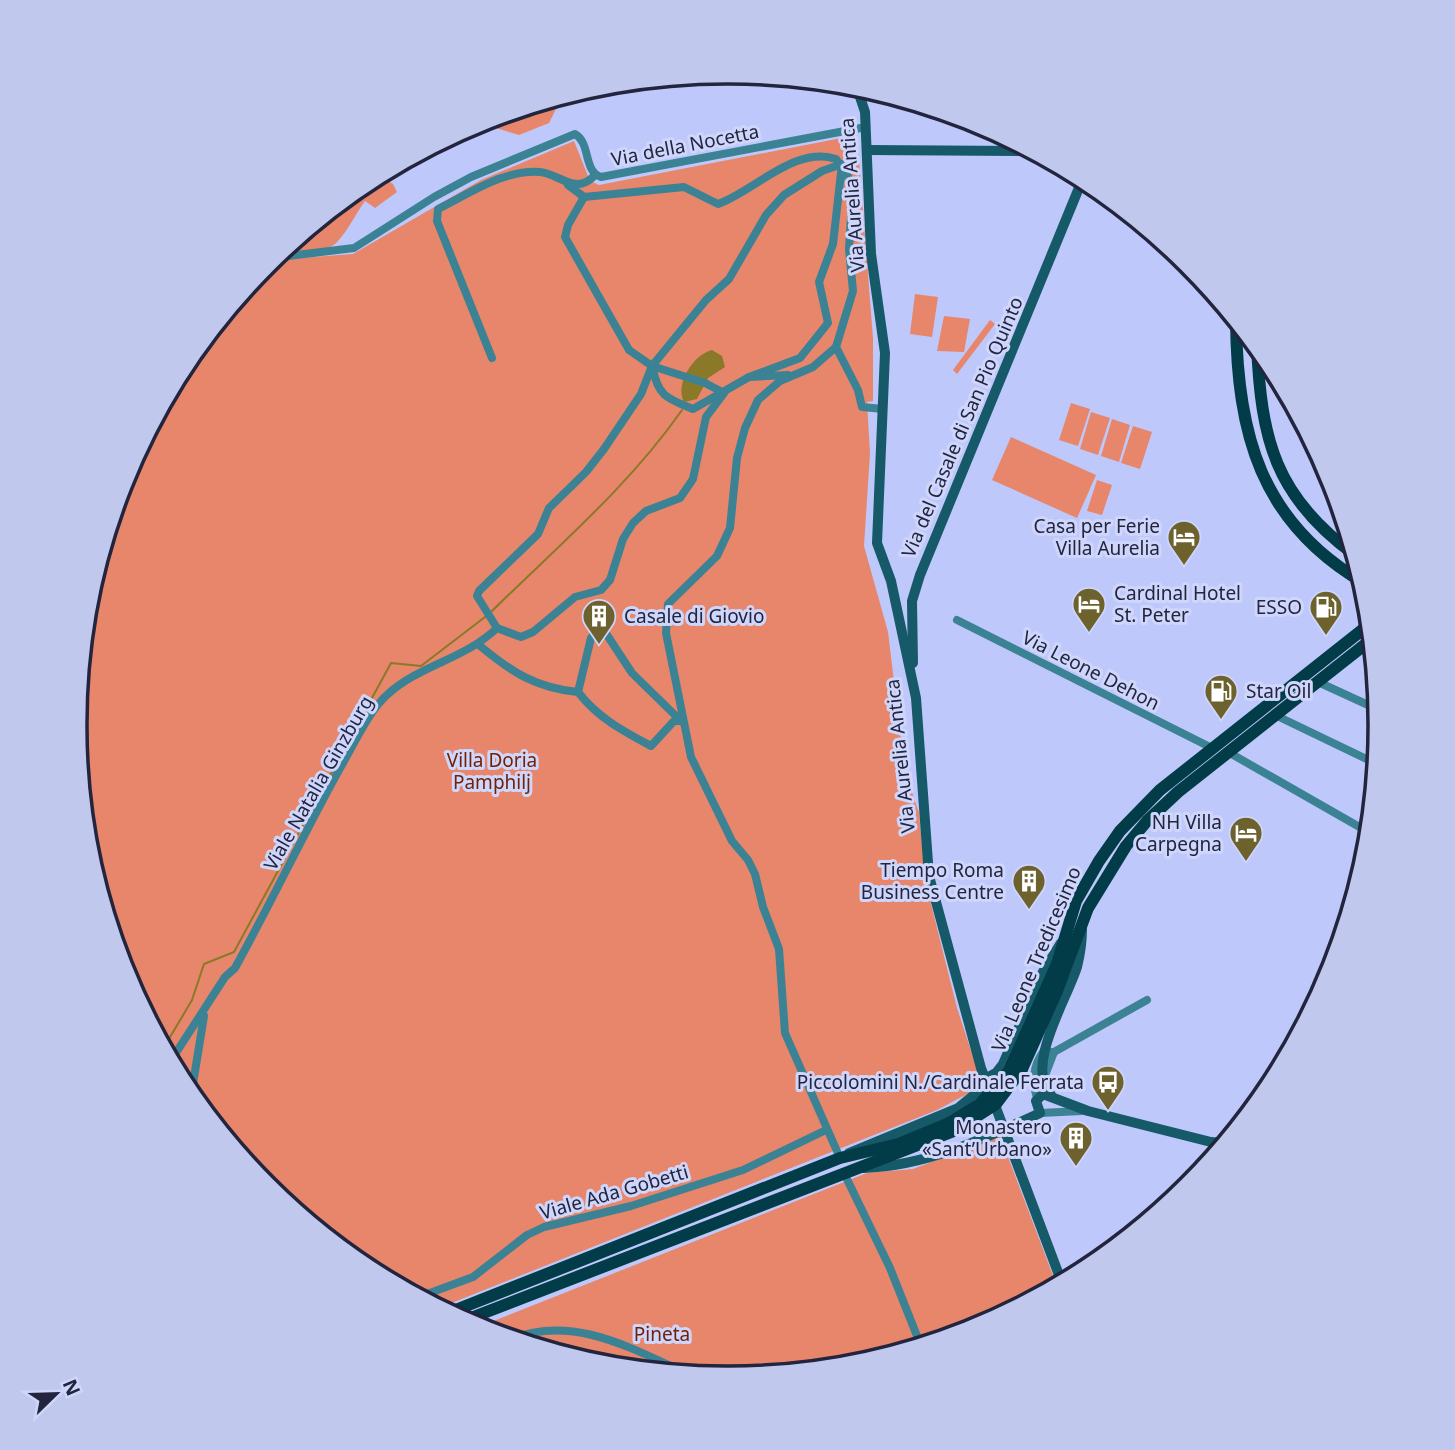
<svg xmlns="http://www.w3.org/2000/svg" width="1455" height="1450" font-family="'Noto Sans',sans-serif">
  <rect width="100%" height="100%" fill="#bfc8fa"/>
  <g fill="#e7866a">
    <polygon points="548,100 557,107 549,123 519,135 476,122"/>
    <polygon points="857,135 873,338 873,401 867,402 870,453 864,546 888,632 905,772 919,813 925,880 957,1008 981,1081 969,1093 937,1110 439,1308 364,1268 265,1187 184,1088 124,975 87,852 74,725 87,597 124,475 185,362 264,266 287,259 353,254 481,180 574,141 590,181 599,185"/>
    <path d="M378,174L393,184L397,192L375,208L365,201C356,213 349,229 338,241C327,255 291,253 275,255L338,204L347,206L355,200L353,192Z"/>
    <polygon points="915,294 938,297 932,337 910,334"/>
    <polygon points="944,316 970,319 964,352 937,351"/>
    <polygon points="990,320 995,324 957,374 953,370"/>
    <polygon points="1071,403 1090,409 1078,446 1059,440"/>
    <polygon points="1091,412 1110,418 1098,455 1080,449"/>
    <polygon points="1112,419 1130,425 1119,462 1101,456"/>
    <polygon points="1133,426 1152,432 1140,469 1121,463"/>
    <polygon points="1011,437 1096,475 1077,518 992,480"/>
    <polygon points="1097,480 1112,485 1102,515 1087,511"/>
    <polygon points="1000,1136 1057,1286 977,1329 855,1366 727,1378 600,1366 476,1328 867,1173 913,1169"/>
  </g>
  <path fill="#8a7928" d="M712,350L722,356L725,367L708,378L697,399L684,402C674,384 694,354 712,350Z"/>
  <g fill="none" stroke-linecap="round" stroke-linejoin="round">
    <g stroke="#8a7928" stroke-width="2">
      <path d="M492,611C558,546 629,486 682,410"/>
      <polyline points="163,1049 192,1000 204,964 234,952 391,663 421,666 485,617"/>
    </g>
    <g stroke="#3b8295" stroke-width="8">
      <path d="M568,185L584,197L684,187L718,204C754,191 796,145 836,159L848,176L852,201L849,249L853,291L836,347L858,390L862,407L883,409"/>
      <path d="M272,258L354,248L434,197L471,177L575,134C591,143 583,171 601,177L866,127"/>
      <polyline points="836,347 813,367 780,381 758,400 745,428 737,458 730,528 717,556 668,604 666,633 691,757 732,841 748,860 755,874 763,907 779,949 785,1033 840,1158"/>
      <path d="M492,358L437,221L438,209C469,194 504,169 540,172C560,174 576,196 595,175"/>
      <path d="M653,369C658,397 669,399 693,409L749,377L788,375"/>
      <polyline points="749,377 800,358 828,323 819,282 833,244 842,164"/>
      <polyline points="957,620 1212,748"/>
      <polyline points="497,628 521,637 533,632 575,597 601,590 610,580 623,539 633,523 646,511 680,498 693,479 706,417 724,393 705,383 652,366 629,350 565,237 568,225 584,197"/>
      <polyline points="497,628 477,596 479,591 538,534 549,508 586,472 604,449 641,394 652,366 706,300 729,279 766,215 784,195 822,171 842,164"/>
      <path d="M479,645C511,672 536,688 578,692C598,718 623,731 651,746L674,721H681"/>
      <polyline points="1318,682 1379,710"/>
      <polyline points="578,692 591,638 595,633 607,635 632,673 681,721"/>
      <polyline points="1275,715 1377,764"/>
      <polyline points="1228,752 1370,833"/>
      <polyline points="1054,1052 1147,1000"/>
      <path d="M170,1062L225,977L235,968C271,903 303,835 339,770C352,748 369,710 388,694C420,665 465,659 497,628"/>
      <polyline points="191,1096 204,1016"/>
      <path d="M1037,1098C1032,1082 1033,1066 1043,1052H1054L1044,1078"/>
      <polyline points="1040,1113 1082,1111"/>
      <polyline points="844,1173 890,1268 921,1346"/>
      <polyline points="419,1297 473,1277 527,1235 544,1227 631,1206 743,1170 826,1130"/>
      <path d="M511,1339C574,1314 632,1349 688,1374"/>
    </g>
    <g stroke="#165969" stroke-width="10">
      <polyline points="856,85 865,112 871,254 885,353 877,543 891,581 916,698 929,876 981,1068 1062,1283"/>
      <polyline points="867,150 1033,151"/>
      <polyline points="913,663 912,601 920,575 1083,178"/>
      <polyline points="985,1079 996,1073 1003,1064 1043,972 1061,943"/>
      <path d="M1051,1095C1024,1067 1067,999 1077,967C1080,955 1082,942 1082,929"/>
      <polyline points="849,1153 958,1108 986,1085"/>
      <path d="M864,1168C926,1166 984,1139 1040,1113L1036,1101L1043,1094L1088,1111L1211,1142L1226,1143"/>
    </g>
    <g stroke="#023c48" stroke-width="12">
      <path d="M1236,320C1237,433 1260,522 1364,583"/>
      <path d="M1257,345C1261,439 1275,497 1355,555"/>
      <polyline points="1022,1069 1057,991 1088,908 1126,846 1147,821 1178,792 1372,639"/>
      <polyline points="1009,1071 1057,964 1076,901 1099,861 1120,831 1160,790 1371,623"/>
      <polyline points="448,1313 840,1158 898,1144 949,1123"/>
      <polyline points="463,1321 954,1131"/>
    </g>
    <g stroke="#023c48" stroke-width="12">
      <polyline points="949,1123 980,1104 1009,1071"/>
      <polyline points="954,1131 996,1104 1022,1069"/>
    </g>
  </g>
  <defs>
    <symbol id="hotel-pin" viewBox="-11 -11 22 30"><path d="M0 17L-7.5 6A9.5 9.5 0 1 1 7.5 6Z" fill="#6d622e" stroke="#cfd6fc"/><path d="M-6-4.5h1.5V1H6V5H4.5V3h-9V5H-6ZM-4 0a1.8 1.8 0 1 1 3.6 0ZM.5 0V-2.5h3Q6-2.5 6 0Z" fill="#fff"/></symbol>
    <symbol id="fuel-pin" viewBox="-11 -11 22 30"><path d="M0 17L-7.5 6A9.5 9.5 0 1 1 7.5 6Z" fill="#6d622e" stroke="#cfd6fc"/><path d="M-5.5-6h7V0h2V4h1.3V-2.5L3-4.5l.8-.8L6-3V5H2.5V1h-1V6h-7ZM-4.2-4.7v3.2H.2V-4.7Z" fill="#fff"/></symbol>
    <symbol id="building-pin" viewBox="-11 -11 22 30"><path d="M0 17L-7.5 6A9.5 9.5 0 1 1 7.5 6Z" fill="#6d622e" stroke="#cfd6fc"/><path d="M-4-6H4V6H1V3H-1V6H-4ZM-2.5-4.3h1.7v1.8h-1.7ZM.8-4.3h1.7v1.8H.8ZM-2.5-1h1.7V.8h-1.7ZM.8-1h1.7V.8H.8Z" fill="#fff"/></symbol>
    <symbol id="bus-pin" viewBox="-11 -11 22 30"><path d="M0 17L-7.5 6A9.5 9.5 0 1 1 7.5 6Z" fill="#6d622e" stroke="#cfd6fc"/><path d="M-5-6H5V4H4V6H2V4H-2V6H-4V4H-5ZM-3.5-4V0h7V-4ZM-3.5 1.2v1.5H-2V1.2ZM2 1.2v1.5H3.5V1.2Z" fill="#fff"/></symbol>
  </defs>
  <g fill-rule="evenodd">
    <use href="#hotel-pin" x="1165" y="518" width="38" height="52"/>
    <use href="#hotel-pin" x="1070" y="585" width="38" height="52"/>
    <use href="#fuel-pin" x="1307" y="588" width="38" height="52"/>
    <use href="#building-pin" x="580" y="597" width="38" height="52"/>
    <use href="#fuel-pin" x="1202" y="672" width="38" height="52"/>
    <use href="#hotel-pin" x="1227" y="814" width="38" height="52"/>
    <use href="#building-pin" x="1010" y="862" width="38" height="52"/>
    <use href="#bus-pin" x="1089" y="1063" width="38" height="52"/>
    <use href="#building-pin" x="1057" y="1119" width="38" height="52"/>
  </g>
  <g text-anchor="middle" stroke-width="6" stroke-linejoin="round" paint-order="stroke">
    <g font-size="19" fill="#22253d" stroke="#cfd6fc">
      <text transform="translate(685 145) rotate(-11)" y="7">Via della Nocetta</text>
      <text transform="translate(852 195) rotate(-94)" y="7">Via Aurelia Antica</text>
      <text transform="translate(962 427) rotate(-67)" y="7">Via del Casale di San Pio Quinto</text>
      <text transform="translate(1091 670) rotate(27)" y="7">Via Leone Dehon</text>
      <text transform="translate(900 756) rotate(-96)" y="7">Via Aurelia Antica</text>
      <text transform="translate(318 783) rotate(-60)" y="7">Viale Natalia Ginzburg</text>
      <text transform="translate(1036 959) rotate(-67)" y="7">Via Leone Tredicesimo</text>
      <text transform="translate(614 1192) rotate(-16)" y="7">Viale Ada Gobetti</text>
    </g>
    <g font-size="19" fill="#22253d" stroke="#cfd6fc" text-anchor="end">
      <text x="1160" y="533">Casa per Ferie<tspan x="1160" dy="22">Villa Aurelia</tspan></text>
      <text x="1114" y="600" text-anchor="start">Cardinal Hotel<tspan x="1114" dy="22">St. Peter</tspan></text>
      <text x="1302" y="614">ESSO</text>
      <text x="624" y="623" text-anchor="start">Casale di Giovio</text>
      <text x="1246" y="698" text-anchor="start">Star Oil</text>
      <text x="1222" y="829">NH Villa<tspan x="1222" dy="22">Carpegna</tspan></text>
      <text x="1004" y="877">Tiempo Roma<tspan x="1004" dy="22">Business Centre</tspan></text>
      <text x="1084" y="1089">Piccolomini N./Cardinale Ferrata</text>
      <text x="1052" y="1134">Monastero<tspan x="1052" dy="22">«Sant’Urbano»</tspan></text>
    </g>
    <g font-size="19" fill="#722105" stroke="#cfd6fc">
      <text x="492" y="767">Villa Doria<tspan x="492" dy="22">Pamphilj</tspan></text>
      <text x="662" y="1341">Pineta</text>
    </g>
  </g>
  <path d="M0 0H1455V1450H0ZM727 84H728A640 640 0 0 1 1368 724V726A640 640 0 0 1 728 1366H727A640 640 0 0 1 87 726V724A640 640 0 0 1 727 84Z" fill="#c1c8ed" fill-rule="evenodd"/>
  <path fill="none" stroke="#22253d" stroke-width="3.5" d="M727 84H728A640 640 0 0 1 1368 724V726A640 640 0 0 1 728 1366H727A640 640 0 0 1 87 726V724A640 640 0 0 1 727 84Z"/>
  <g transform="translate(56 1394) rotate(67)" stroke="#cfd6fc" stroke-width="5" paint-order="stroke">
  <path d="M0-5L12 26L0 18L-12 26Z" fill="#22253d"/>
  <text y="-10" font-size="19" font-weight="bold" text-anchor="middle" fill="#22253d">N</text>
  </g>
</svg>
